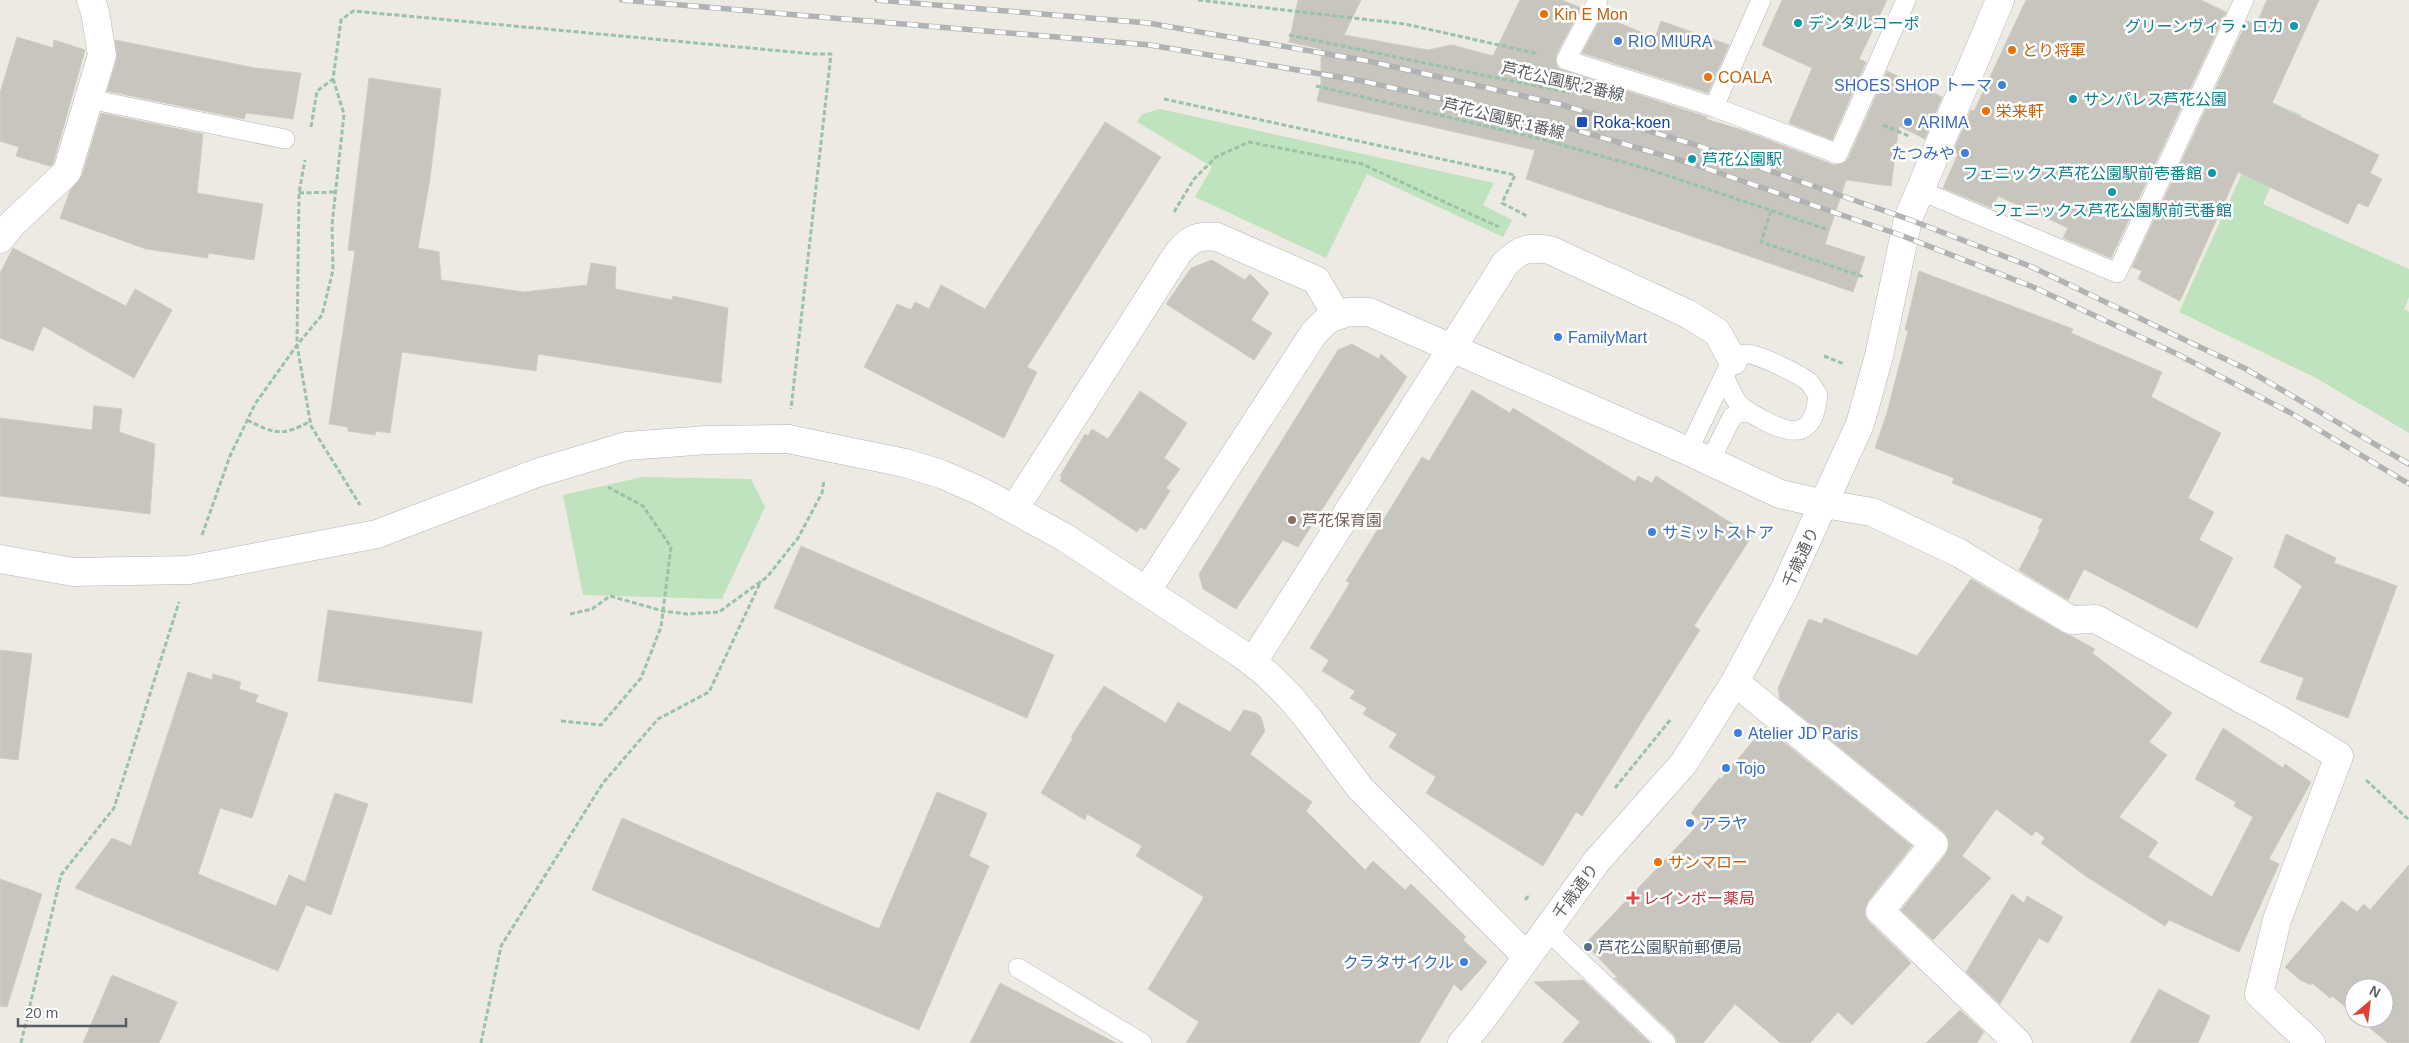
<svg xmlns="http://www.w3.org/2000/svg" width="2409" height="1043" font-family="Helvetica,'Noto Sans JP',sans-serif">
  <rect width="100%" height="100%" fill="#eceae2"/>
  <g fill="#c0e3bf">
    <polygon points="2274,103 2302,115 2263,204 2409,269 2409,297 2404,309 2409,312 2409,433 2316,378 2179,312"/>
    <polygon points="1160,109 1494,183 1483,205 1512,220 1503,237 1367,174 1326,258 1195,197 1212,167 1137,122 1142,114"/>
    <polygon points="642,477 751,479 765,507 722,599 583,595 563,495"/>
  </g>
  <g fill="#c8c5bf" stroke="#d1ccc1">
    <polygon points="1298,0 1361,0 1344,35 1428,50 1452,45 1493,56 1520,0 1562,0 1581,8 1556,55 1557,67 1562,70 1707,117 1706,119 1745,131 1834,165 1844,163 1848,159 1887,71 1942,97 1925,139 1899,126 1891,186 1846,180 1825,244 1865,257 1853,292 1526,179 1535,150 1317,101 1321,84 1321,49 1289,42"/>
    <polygon points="1782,0 1887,0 1859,59 1866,62 1832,140 1789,123 1812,68 1762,45"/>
    <polygon points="2026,0 2201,0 2226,12 2111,258 2063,238 2068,228 1998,196 1992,208 1943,188 1958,154 1953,152 1971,110 1974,111"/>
    <polygon points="2267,0 2319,0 2272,103 2379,155 2370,173 2382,179 2368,207 2358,203 2348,224 2238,172 2180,301 2138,279 2142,271 2132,267 2247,21 2256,25"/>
    <polygon points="1602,16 1655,38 1661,21 1729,45 1708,93 1582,53"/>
    <polygon points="17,37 53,48 54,40 85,50 53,164 50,166 16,156 19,147 0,141 0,93"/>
    <polygon points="115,40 255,68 301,73 293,119 246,113 244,119 107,91 117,59"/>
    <polygon points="369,78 441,89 430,178 418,248 439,252 441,280 524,292 587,285 591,263 616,267 615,289 672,300 673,296 728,308 721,383 538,354 536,371 402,352 390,433 376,431 375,435 348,431 348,427 329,424 355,251 348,250"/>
    <polygon points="101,113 203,134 197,193 263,204 254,260 208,253 208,258 146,249 60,218 70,191 82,176"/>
    <polygon points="1105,122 1161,157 1027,367 1037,372 1004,438 864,367 897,304 911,310 915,302 929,309 941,285 985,309"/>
    <polygon points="13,248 126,306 135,289 172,310 134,378 43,326 33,351 0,338 0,273"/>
    <polygon points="1212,260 1245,280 1250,274 1269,293 1251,320 1272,333 1254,360 1166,304 1191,268"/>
    <polygon points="1919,271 2073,329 2071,333 2162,372 2151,397 2221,433 2188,498 2214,512 2199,540 2233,558 2197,628 2084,569 2068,600 2019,570 2040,530 2038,529 2043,519 1952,483 1954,478 1875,448 1887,413 1908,331 1905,330"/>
    <polygon points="1352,344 1379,359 1381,354 1407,377 1298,547 1283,540 1236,609 1203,589 1199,574 1338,350"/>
    <polygon points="1472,390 1510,413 1513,408 1635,482 1638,476 1652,483 1656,476 1752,536 1694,626 1700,630 1582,816 1576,812 1543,866 1426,793 1436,777 1389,747 1397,734 1363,714 1367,708 1350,698 1355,691 1322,671 1329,660 1310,648 1350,583 1346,581 1422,457 1429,461"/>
    <polygon points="1140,391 1187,423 1164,458 1180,469 1166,488 1170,491 1145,530 1140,527 1137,532 1060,481 1062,477 1060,476 1085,434 1088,436 1092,429 1108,439"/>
    <polygon points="94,406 122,409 119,432 155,444 150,514 0,496 0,418 92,430"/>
    <polygon points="2286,534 2336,558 2334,563 2397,586 2348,718 2296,699 2304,678 2260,662 2302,586 2274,567"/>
    <polygon points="801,546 1054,655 1027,718 774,608"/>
    <polygon points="1971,579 2063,633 2071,636 2095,649 2092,653 2172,713 2149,742 2167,755 2119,817 2158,842 2148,857 2212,897 2253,817 2234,806 2236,802 2195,779 2223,728 2283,768 2285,764 2311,782 2269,859 2279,864 2239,952 2169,920 2165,926 2087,877 2041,843 2045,838 2036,831 2032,836 1996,809 1962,856 1991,878 1933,940 1901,910 1946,854 1949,846 1948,838 1944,832 1780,699 1778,688 1809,619 1822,624 1824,618 1917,656"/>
    <polygon points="328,610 482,632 472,703 318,681"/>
    <polygon points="0,650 32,654 18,760 0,758"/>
    <polygon points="188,672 212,680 213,674 241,682 239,689 258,695 255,702 288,713 252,818 220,808 198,874 276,906 289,875 305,882 335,793 368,804 331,915 306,905 278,971 75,888 112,838 131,846"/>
    <polygon points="1104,686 1166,723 1178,702 1230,732 1244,710 1256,713 1261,717 1265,731 1250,754 1312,802 1306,811 1365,870 1373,861 1405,890 1411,884 1466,937 1463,940 1487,962 1461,991 1454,984 1419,1043 1186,1043 1199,1022 1148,989 1204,897 1136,856 1142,846 1087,814 1085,820 1041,793 1073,738 1071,737"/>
    <polygon points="1765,727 1912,846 1868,901 1865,909 1865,916 1869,922 1911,963 1852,1025 1838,1012 1810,1043 1781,1043 1735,1004 1703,1043 1677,1043 1674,1035 1614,978 1618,978 1585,944 1701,822 1691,813 1719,778 1721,779"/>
    <polygon points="937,792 987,813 969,856 989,866 919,1030 592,890 622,818 879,929"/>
    <polygon points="2409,865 2409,1043 2388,1043 2358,1018 2384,1018 2384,988 2354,988 2354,1014 2332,996 2330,998 2312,983 2311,985 2300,980 2285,967 2342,901 2357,912 2364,904 2370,910"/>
    <polygon points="0,879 42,894 7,1007 0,1006"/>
    <polygon points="2012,894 2024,903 2027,896 2063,917 2048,943 2039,938 2000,1004 1966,972"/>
    <polygon points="112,975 177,1002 159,1043 83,1043"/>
    <polygon points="1583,980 1650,1043 1562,1043 1580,1022 1534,982"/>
    <polygon points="1000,983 1116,1043 970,1043"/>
    <polygon points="2159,989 2210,1016 2198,1043 2130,1043"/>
    <polygon points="1960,1010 1984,1032 1977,1043 1926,1043"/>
  </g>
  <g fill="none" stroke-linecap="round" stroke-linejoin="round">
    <defs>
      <g id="service">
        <polyline points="1598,0 1566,60 1714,107 1838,154 1906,0"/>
        <polyline points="89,99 285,139"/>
        <polyline points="1714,107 1761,0"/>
        <polyline points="1919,190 2117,273 2244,0"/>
        <path d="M1688,451L1724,376C1729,367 1734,356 1745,354C1756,352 1800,375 1809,382C1812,386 1815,391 1818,395C1814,436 1795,437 1763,420C1755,415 1744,411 1738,403C1732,395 1728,385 1724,376"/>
        <polyline points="1710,461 1732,417 1738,413 1749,412"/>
        <polyline points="1546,929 1666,1043"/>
        <polyline points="1018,968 1142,1043"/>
      </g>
      <g id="minor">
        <polyline points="0,239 12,224 67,172 102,55 95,12 91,0"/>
        <polyline points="1824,504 1872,512 1959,553 2071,620 2096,619 2280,720 2339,756 2277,920 2259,994 2311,1043"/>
        <path d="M1015,508L1178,253C1190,239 1198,235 1217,237L1316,280L1336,314"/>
        <polyline points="0,559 73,572 189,570 377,534 537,473 627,446 707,440 788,439"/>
        <polyline points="1147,590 1314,333 1328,319"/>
        <path d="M1253,662L1505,264C1521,248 1528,247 1550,250L1688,314L1717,332L1733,361"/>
        <polyline points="1735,682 1934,844 1880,911 2018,1043"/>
      </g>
      <g id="tertiary">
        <polyline points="1328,319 1348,312 1369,312 1688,451 1780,494 1824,504"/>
        <polyline points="788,439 905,463 941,474 980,491 1064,537 1240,653 1267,674 1290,697 1310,721 1360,788 1527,957"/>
        <polyline points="1462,1043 1480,1022 1596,862 1684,763 1735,682 1783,592 1860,424 1879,356 1908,219 2000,0"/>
      </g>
    </defs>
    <use href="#service" stroke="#b3b5b9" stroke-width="20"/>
    <use href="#minor" stroke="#b3b5b9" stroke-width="29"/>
    <use href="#tertiary" stroke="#b3b5b9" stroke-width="29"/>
    <g stroke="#99c3a5" stroke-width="3" stroke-dasharray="5 2.5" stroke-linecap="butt">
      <polyline points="1198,0 1405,24 1539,54"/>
      <polyline points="1289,35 1570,93"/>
      <polyline points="333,79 344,114 332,225 333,270 322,315 297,345 311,426 360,505"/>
      <polyline points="1316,86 1545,140 1654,171 1826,229"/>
      <polyline points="1164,99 1515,175 1502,203 1527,216"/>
      <polyline points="1883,125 1909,136"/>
      <polyline points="311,127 317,91 333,79 341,20 353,11 814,54 831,54 791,409"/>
      <polyline points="299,193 336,192"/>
      <polyline points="1771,211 1761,242 1864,277"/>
      <polyline points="1174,212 1194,179 1216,157 1249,142 1362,164 1499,227"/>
      <polyline points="1824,356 1844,364"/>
      <path d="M247,420C277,435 282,436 311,421"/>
      <polyline points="202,535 230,456 255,404 297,345 299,193 305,160"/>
      <polyline points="570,614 592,609 610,596 663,611 687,614 719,612 767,577 798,538 822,493 824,480"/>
      <polyline points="561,721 601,725 641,678 661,627 671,547 643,506 608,487"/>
      <polyline points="2366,780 2409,820"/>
      <polyline points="1615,788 1671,719"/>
      <polyline points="1525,900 1530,894"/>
      <polyline points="21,1043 61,875 114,808 179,602"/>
      <polyline points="481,1043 501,946 603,783 658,719 709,692 761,581"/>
    </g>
    <use href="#service" stroke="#fff" stroke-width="19"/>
    <use href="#minor" stroke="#fff" stroke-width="28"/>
    <use href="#tertiary" stroke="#fff" stroke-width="28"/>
    <defs>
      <g id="rail">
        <polyline points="622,0 1150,45 1362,81 1559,125 1693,164 1903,236 2033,287 2175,353 2289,412 2409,484"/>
        <polyline points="877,0 1148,23 1368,61 1559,104 1699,146 1908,219 2032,267 2246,369 2409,464"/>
      </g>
    </defs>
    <use href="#rail" stroke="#b1b2b2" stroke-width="5.5"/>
    <use href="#rail" stroke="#fff" stroke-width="4" stroke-dasharray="11" stroke-linecap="butt"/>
  </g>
  <g fill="#e8710a" stroke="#fff" stroke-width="2">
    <circle cx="1544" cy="14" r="5"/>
    <circle cx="2012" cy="50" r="5"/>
    <circle cx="1708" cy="77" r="5"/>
    <circle cx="1986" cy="111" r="5"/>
    <circle cx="1658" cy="862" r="5"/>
  </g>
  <g fill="#0f9aa8" stroke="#fff" stroke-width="2">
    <circle cx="1798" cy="23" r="5"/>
    <circle cx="2294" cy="26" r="5"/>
    <circle cx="2073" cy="99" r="5"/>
    <circle cx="1692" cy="159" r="5"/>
    <circle cx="2212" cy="173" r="5"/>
    <circle cx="2112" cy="192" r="5"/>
  </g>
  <g fill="#3f7fe0" stroke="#fff" stroke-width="2">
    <circle cx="1618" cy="41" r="5"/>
    <circle cx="2002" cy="85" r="5"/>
    <circle cx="1908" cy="122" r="5"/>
    <circle cx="1965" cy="153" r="5"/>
    <circle cx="1558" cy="337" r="5"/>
    <circle cx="1652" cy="532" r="5"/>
    <circle cx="1738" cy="733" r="5"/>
    <circle cx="1726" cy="768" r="5"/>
    <circle cx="1690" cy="823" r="5"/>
    <circle cx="1464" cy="962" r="5"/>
  </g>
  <rect fill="#1a4fb4" stroke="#fff" stroke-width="2" x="1576" y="116" width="12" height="12" rx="2.5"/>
  <circle fill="#8d6e63" stroke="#fff" stroke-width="2" cx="1292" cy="520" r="5"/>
  <path fill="#e0444e" stroke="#fff" stroke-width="2" d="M1630.5 890.5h5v5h5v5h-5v5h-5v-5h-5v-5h5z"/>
  <circle fill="#5c6f8a" stroke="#fff" stroke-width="2" cx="1588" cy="947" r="5"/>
  <g text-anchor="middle" stroke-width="5" stroke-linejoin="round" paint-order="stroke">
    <g font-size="16" fill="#c56008" stroke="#fff" text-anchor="start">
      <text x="1554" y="20">Kin E Mon</text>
      <text x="2022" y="56">とり将軍</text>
      <text x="1718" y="83">COALA</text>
      <text x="1996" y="117">栄来軒</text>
      <text x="1668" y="868">サンマロー</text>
    </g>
    <g font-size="16" fill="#0d838f" stroke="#fff" text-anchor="start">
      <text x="1808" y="29">デンタルコーポ</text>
      <text x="2284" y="32" text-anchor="end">グリーンヴィラ・ロカ</text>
      <text x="2083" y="105">サンパレス芦花公園</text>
      <text x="1702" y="165">芦花公園駅</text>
      <text x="2202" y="179" text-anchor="end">フェニックス芦花公園駅前壱番館</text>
      <text x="2112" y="216" text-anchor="middle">フェニックス芦花公園駅前弐番館</text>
    </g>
    <g font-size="16" fill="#366cbe" stroke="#fff" text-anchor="start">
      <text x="1628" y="47">RIO MIURA</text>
      <text x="1992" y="91" text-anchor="end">SHOES SHOP トーマ</text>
      <text x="1918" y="128">ARIMA</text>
      <text x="1955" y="159" text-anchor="end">たつみや</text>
      <text x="1568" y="343">FamilyMart</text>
      <text x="1662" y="538">サミットストア</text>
      <text x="1748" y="739">Atelier JD Paris</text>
      <text x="1736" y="774">Tojo</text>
      <text x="1700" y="829">アラヤ</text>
      <text x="1454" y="968" text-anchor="end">クラタサイクル</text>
    </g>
    <g font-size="16" fill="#5a5e62" stroke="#fff">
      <text transform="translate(1563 81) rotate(13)" y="6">芦花公園駅;2番線</text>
      <text transform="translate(1504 118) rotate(14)" y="6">芦花公園駅;1番線</text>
      <text transform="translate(1800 557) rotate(-65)" y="6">千歳通り</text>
      <text transform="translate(1575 891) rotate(-53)" y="6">千歳通り</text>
    </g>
    <g font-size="16" fill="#164399" stroke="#fff" text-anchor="start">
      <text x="1593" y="128">Roka-koen</text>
    </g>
    <g font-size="16" fill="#785e54" stroke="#fff" text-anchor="start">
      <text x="1302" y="526">芦花保育園</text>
    </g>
    <g font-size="16" fill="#be3a42" stroke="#fff" text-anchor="start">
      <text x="1643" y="904">レインボー薬局</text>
    </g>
    <g font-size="16" fill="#4e5e75" stroke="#fff" text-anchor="start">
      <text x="1598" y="953">芦花公園駅前郵便局</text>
    </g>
  </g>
  <g transform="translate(2369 1003) rotate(28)"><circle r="24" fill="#ffffff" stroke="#bdbfc0"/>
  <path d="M0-4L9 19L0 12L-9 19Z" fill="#e04135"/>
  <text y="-8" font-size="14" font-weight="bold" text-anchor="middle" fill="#5a5e62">N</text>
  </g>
  <path d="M18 1018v8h108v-8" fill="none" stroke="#5a5e62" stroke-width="2.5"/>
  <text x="25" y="1018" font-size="15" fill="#5a5e62" stroke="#ffffff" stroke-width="4" paint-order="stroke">20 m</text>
</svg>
